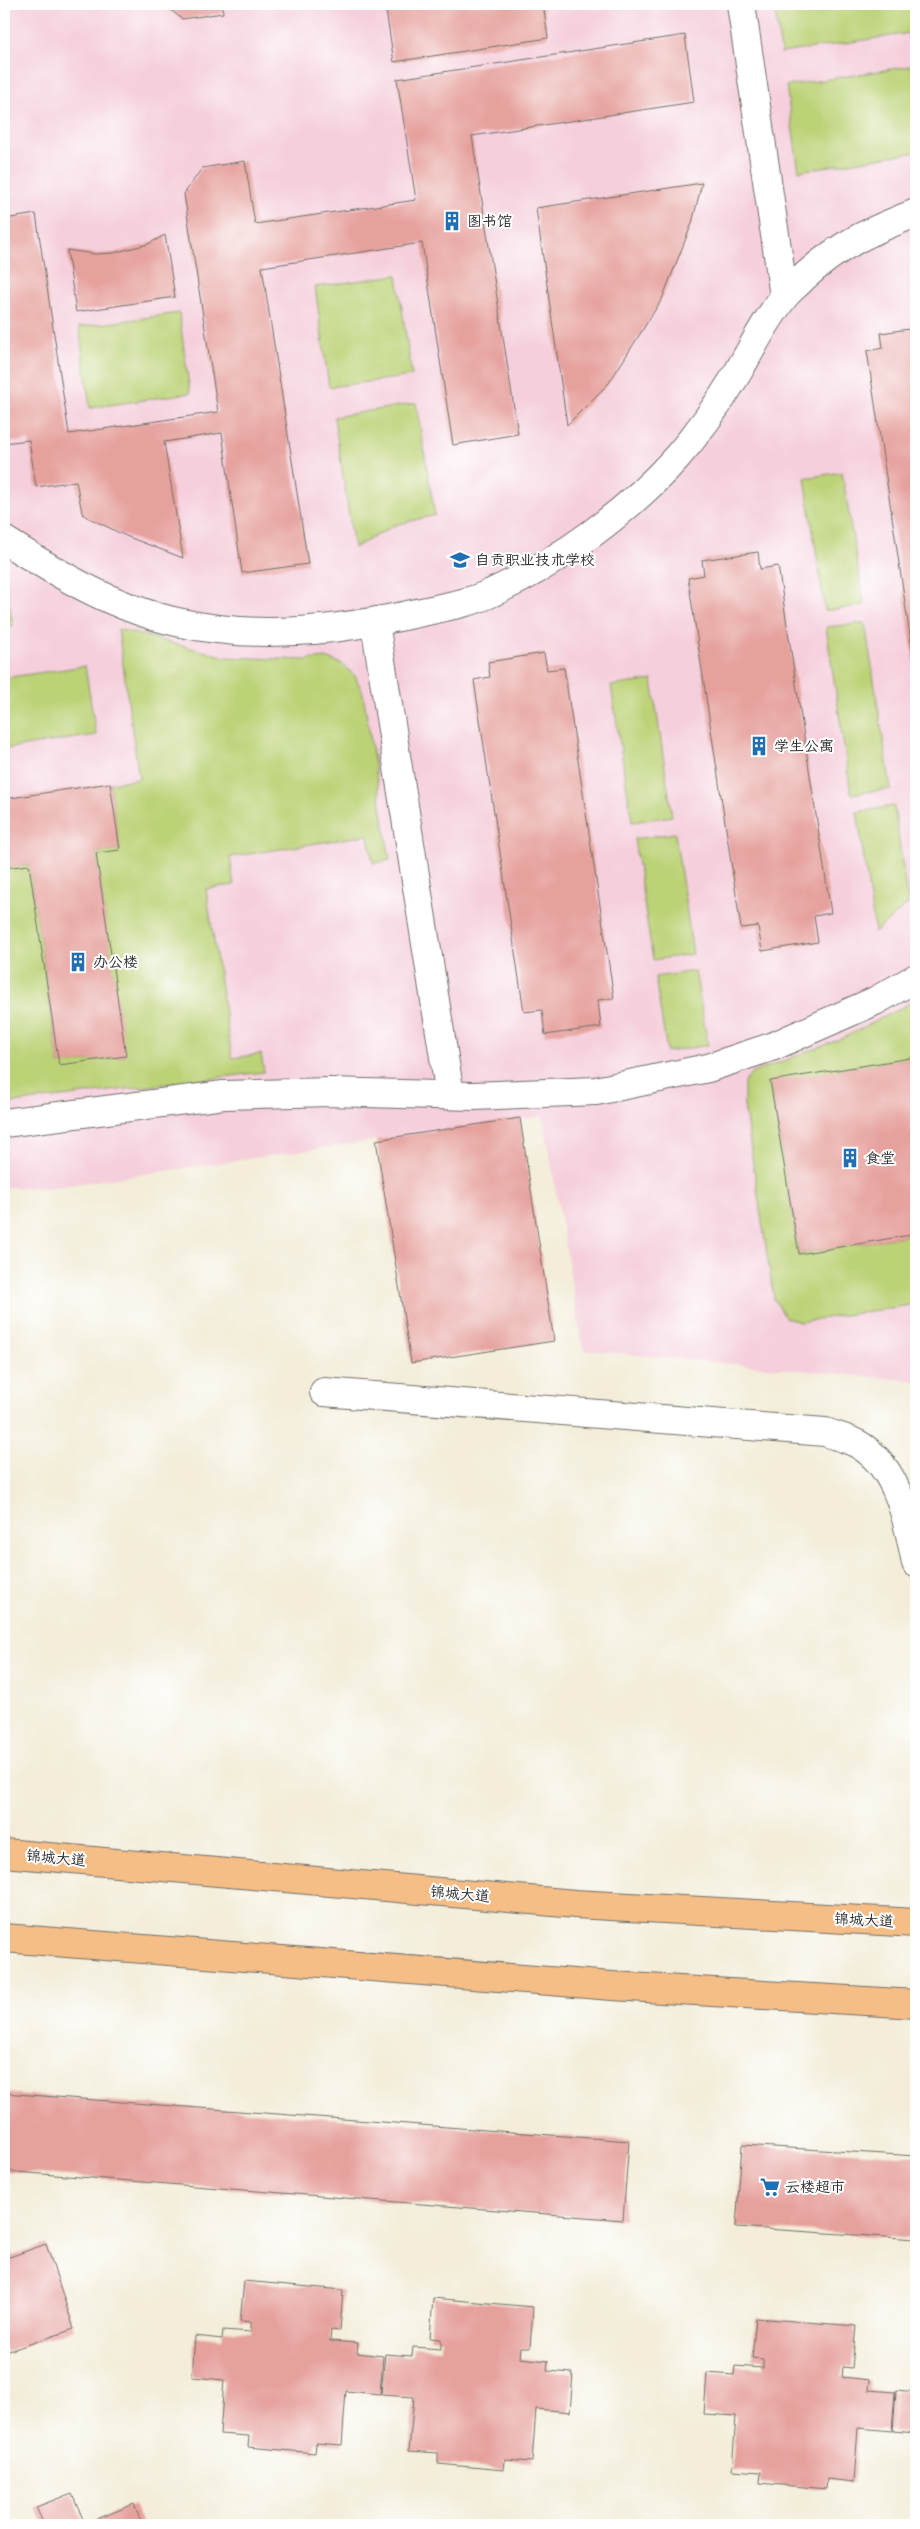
<svg xmlns="http://www.w3.org/2000/svg" width="920" height="2529" font-family="Pangolin,'LXGW WenKai TC',sans-serif">
  <rect width="100%" height="100%" fill="#fff"/>
  <filter id="ink" filterUnits="userSpaceOnUse"><feTurbulence type="fractalNoise" baseFrequency=".02" numOctaves="2"/><feDisplacementMap in="SourceGraphic" scale="10" xChannelSelector="R" yChannelSelector="G"/><feConvolveMatrix kernelMatrix="1 2 1 2 8 2 1 2 1" color-interpolation-filters="sRGB"/></filter>
  <filter id="wash" filterUnits="userSpaceOnUse"><feTurbulence type="fractalNoise" baseFrequency=".0096" numOctaves="4" result="noise"/><feDisplacementMap in="SourceGraphic" scale="20" xChannelSelector="R" yChannelSelector="G"/><feGaussianBlur stdDeviation="1.12" result="paint"/><feColorMatrix in="noise" values="0 0 0 0 0 0 0 0 0 0 0 0 0 0 0 0 0 1.4 0 .05"/><feComposite in="paint" operator="in"/></filter>
  <g filter="url(#wash)">
    <rect width="100%" height="100%" fill="#f3edd9"/>
    <polygon fill="#f5cfdb" points="4,4 916,4 916,1381 583,1350 543,1116 48,1188 4,1187"/>
    <g fill="#bcd276" stroke="#747e50">
      <polygon points="774,4 916,4 916,32 781,53"/>
      <polygon points="916,65 916,152 799,171 786,86"/>
      <polygon points="397,275 412,376 329,387 315,287"/>
      <polygon points="179,313 190,393 90,408 79,327"/>
      <polygon points="416,403 435,515 395,525 354,548 334,417"/>
      <polygon points="842,472 864,605 825,611 805,478"/>
      <polygon points="4,574 13,626 4,628"/>
      <polygon points="865,623 891,789 851,794 826,627"/>
      <polygon points="118,629 226,657 305,660 326,658 342,664 355,676 363,693 390,860 373,863 368,835 230,857 234,885 206,889 232,1058 261,1054 264,1072 4,1104 4,868 29,865 59,1065 125,1056 96,853 120,850 110,783 139,779"/>
      <polygon points="85,666 96,735 4,749 4,678"/>
      <polygon points="652,680 672,816 632,822 611,686"/>
      <polygon points="894,806 908,904 875,932 857,812"/>
      <polygon points="675,833 693,954 653,960 634,839"/>
      <polygon points="695,971 708,1045 667,1052 655,977"/>
      <polygon points="916,1000 916,1057 770,1082 799,1254 916,1234 916,1304 800,1322 786,1318 774,1299 744,1105 744,1083 752,1073 843,1038"/>
    </g>
    <g id="blocks">
      <g fill="#e6a19d">
        <polygon points="163,4 222,4 223,13 182,19"/>
        <polygon points="385,4 543,4 548,38 394,62"/>
        <polygon points="685,35 694,102 472,136 518,434 453,445 422,243 262,267 308,564 242,573 222,433 164,442 183,558 126,536 85,516 82,513 76,481 36,487 29,440 4,443 4,219 36,214 69,434 218,412 184,194 202,168 245,161 255,224 416,200 397,79"/>
        <polygon points="702,183 692,223 662,299 609,383 567,425 536,208"/>
        <polygon points="165,235 175,297 76,312 67,250 95,254 113,253 148,244"/>
        <polygon points="916,328 916,669 915,669 867,351 883,348 881,333"/>
        <polygon points="758,552 760,569 778,566 831,913 814,916 818,942 762,951 758,926 741,928 688,578 704,575 702,560"/>
        <polygon points="544,653 547,670 564,668 614,998 598,1000 601,1027 545,1035 542,1010 524,1012 474,680 490,677 488,662"/>
        <polygon points="110,783 120,850 96,853 126,1056 59,1065 29,865 4,868 4,799"/>
        <polygon points="916,1057 916,1234 799,1254 770,1081"/>
        <polygon points="520,1118 554,1341 411,1363 376,1140"/>
        <polygon points="4,2093 629,2141 623,2220 4,2171"/>
        <polygon points="742,2145 916,2156 916,2239 736,2227"/>
        <polygon points="46,2244 74,2329 6,2352 4,2347 4,2259"/>
        <polygon points="244,2281 343,2290 340,2331 331,2330 330,2341 358,2343 357,2353 383,2356 380,2394 346,2391 342,2445 316,2443 315,2453 248,2447 249,2436 220,2434 224,2380 192,2377 195,2336 222,2339 223,2330 251,2332 251,2322 240,2321"/>
        <polygon points="433,2298 533,2307 530,2348 521,2348 520,2358 548,2361 547,2371 573,2373 570,2412 536,2409 532,2462 505,2460 504,2470 438,2464 438,2453 409,2451 414,2397 381,2395 385,2354 412,2356 413,2347 441,2349 441,2339 430,2338"/>
        <polygon points="756,2318 856,2326 852,2368 843,2367 842,2377 870,2380 869,2390 895,2392 892,2431 858,2428 854,2482 827,2479 826,2489 760,2483 761,2472 732,2470 736,2416 704,2414 707,2373 734,2375 735,2366 763,2368 763,2359 752,2358"/>
        <polygon points="896,2390 916,2392 916,2433 893,2431"/>
        <polygon points="72,2493 85,2524 134,2504 142,2525 44,2525 36,2507"/>
      </g>
    </g>
  </g>
  <g filter="url(#ink)">
    <use href="#blocks" fill-opacity="0" stroke="#716f68" stroke-width="1"/>
    <g fill="none" stroke-linecap="round" stroke-linejoin="round">
      <defs>
        <g id="minor">
          <polyline points="741,4 784,296"/>
          <path d="M4,540C58,574 114,608 177,622C258,641 342,630 422,612C445,607 470,603 491,593C558,563 628,512 677,457C698,433 718,405 735,377C751,351 764,322 784,297C789,290 797,285 803,278C840,244 870,231 916,213"/>
          <polyline points="375,623 450,1095"/>
          <polyline points="4,1123 224,1095 330,1092 473,1096 596,1091 708,1068 774,1046 875,1001 916,978"/>
          <path d="M324,1392L825,1432C836,1436 851,1439 861,1446C899,1470 908,1523 916,1563"/>
        </g>
        <g id="major">
          <polyline points="4,1853 575,1904 916,1923"/>
          <polyline points="4,1938 612,1986 916,2004"/>
        </g>
      </defs>
      <use href="#minor" stroke="#716f68" stroke-width="30"/>
      <use href="#major" stroke="#716f68" stroke-width="30"/>
      <use href="#minor" stroke="#fff" stroke-width="28"/>
      <use href="#major" stroke="#f6be87" stroke-width="28"/>
    </g>
  </g>
  <defs>
    <symbol id="building-bare" viewBox="-9 -9 18 18"><path d="M-4-6H4V6H1V3H-1V6H-4ZM-2.5-4.3h1.7v1.8h-1.7ZM.8-4.3h1.7v1.8H.8ZM-2.5-1h1.7V.8h-1.7ZM.8-1h1.7V.8H.8Z" fill="#1f6fb2" stroke="#fff" stroke-width="2.5" paint-order="stroke"/></symbol>
    <symbol id="school-bare" viewBox="-9 -9 18 18"><path d="M0-5L7-2L0 1L-7-2ZM-4 1L0 2.5L4 1V4Q0 6-4 4Z" fill="#1f6fb2" stroke="#fff" stroke-width="2.5" paint-order="stroke"/></symbol>
    <symbol id="supermarket-bare" viewBox="-9 -9 18 18"><path d="M-6-5.5h2.5l.6 2H6L4.5 2H-2.5L-4.4-4H-6ZM-1.5 3.2a1.3 1.3 0 1 0 .1 0ZM3 3.2a1.3 1.3 0 1 0 .1 0Z" fill="#1f6fb2" stroke="#fff" stroke-width="2.5" paint-order="stroke"/></symbol>
  </defs>
  <g fill-rule="evenodd">
    <use href="#building-bare" x="438" y="207" width="28" height="28"/>
    <use href="#school-bare" x="446" y="546" width="28" height="28"/>
    <use href="#building-bare" x="745" y="732" width="28" height="28"/>
    <use href="#building-bare" x="64" y="948" width="28" height="28"/>
    <use href="#building-bare" x="836" y="1144" width="28" height="28"/>
    <use href="#supermarket-bare" x="756" y="2173" width="28" height="28"/>
  </g>
  <g text-anchor="middle" stroke-width="4" stroke-linejoin="round" paint-order="stroke">
    <g font-size="15" fill="#2b2b2b" stroke="#fff" text-anchor="start">
      <text x="467" y="226">图书馆</text>
      <text x="475" y="565">自贡职业技术学校</text>
      <text x="774" y="751">学生公寓</text>
      <text x="93" y="967">办公楼</text>
      <text x="865" y="1163">食堂</text>
      <text x="785" y="2192">云楼超市</text>
    </g>
    <g font-size="15" fill="#2b2b2b" stroke="#fff">
      <text transform="translate(56 1858) rotate(5)" y="5">锦城大道</text>
      <text transform="translate(460 1894) rotate(5)" y="5">锦城大道</text>
      <text transform="translate(864 1920) rotate(3)" y="5">锦城大道</text>
    </g>
  </g>
  <rect width="920" height="2529" fill="none" stroke="#fff" stroke-width="20"/>
</svg>
